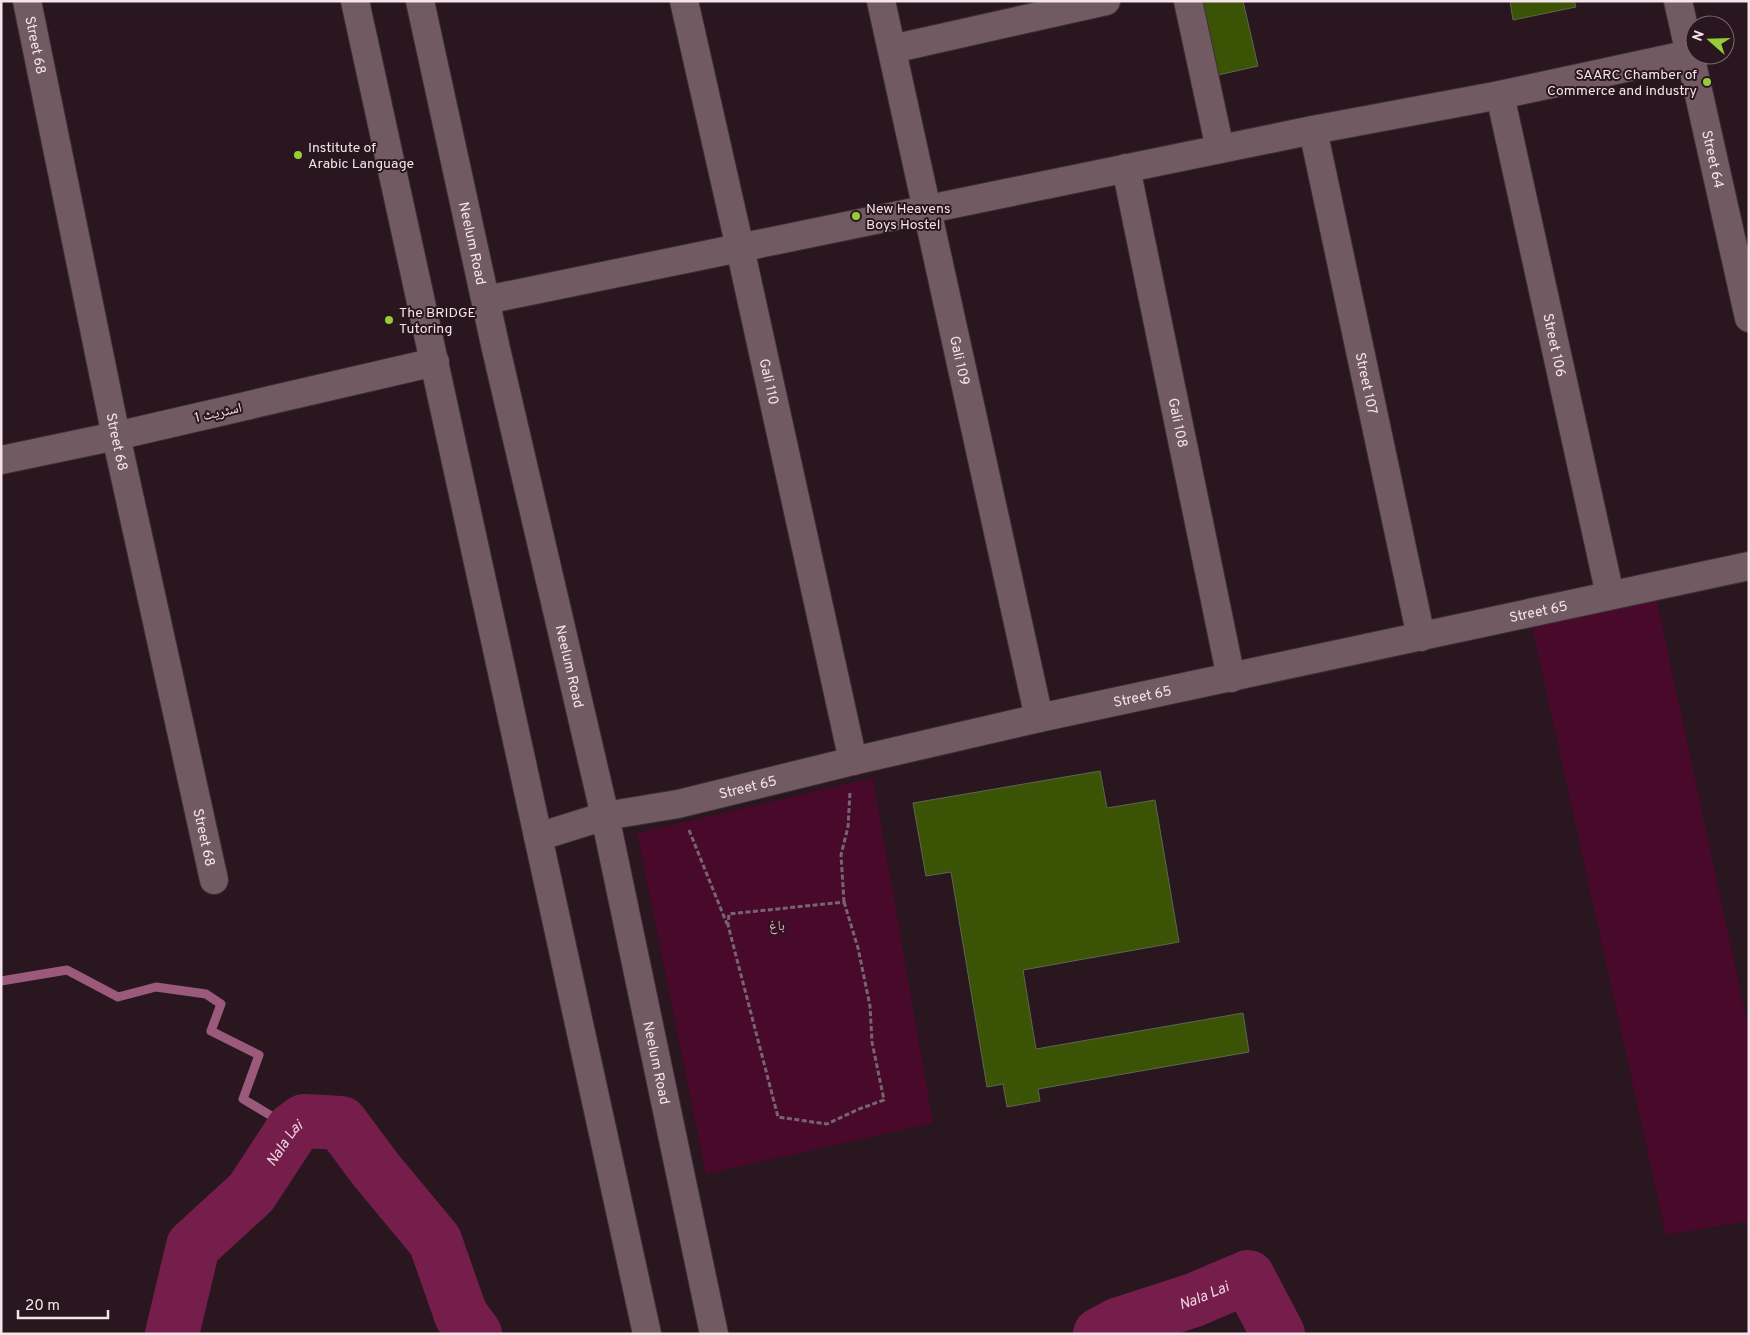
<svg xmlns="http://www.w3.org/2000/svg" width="1750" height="1335" font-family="Overpass,'Noto Naskh Arabic',sans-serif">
  <rect width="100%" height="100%" fill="#2a161e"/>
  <g fill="#48092b">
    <polygon points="1655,592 1749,1031 1749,1221 1666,1235 1531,623"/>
    <polygon points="873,778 933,1123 706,1174 637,833"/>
  </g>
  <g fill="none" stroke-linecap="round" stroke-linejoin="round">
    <polyline stroke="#9b5a7b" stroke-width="9" points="1,981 67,970 118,997 156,987 206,994 221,1004 211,1031 259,1055 243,1099 293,1129"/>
    <g stroke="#751e4b" stroke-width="54">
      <path id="s1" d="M172,1334L193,1246L251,1193L293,1129L304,1121L341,1123L376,1170L435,1241L461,1315L475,1334"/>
      <path id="s2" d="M1100,1334L1117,1325L1194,1300L1248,1277L1278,1334"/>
    </g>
  </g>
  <g fill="#3a5305" stroke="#5d6752">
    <polygon points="1201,1 1243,1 1258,66 1218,75"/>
    <polygon points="1510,1 1574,1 1576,7 1513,20"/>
    <polygon points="1100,771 1107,808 1155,800 1179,942 1023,970 1036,1049 1243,1013 1249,1052 1038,1089 1040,1101 1007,1107 1003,1084 987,1087 951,872 926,876 913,803"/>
  </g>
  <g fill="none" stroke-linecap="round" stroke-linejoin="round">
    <defs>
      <g id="street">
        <path id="s3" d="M27,1L116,436L214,880"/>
        <path id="s4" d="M684,1L740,248L853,761"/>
        <path id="s5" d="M881,1L1039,718"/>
        <polyline points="1188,1 1220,149"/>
        <path id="s6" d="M1678,1L1749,318"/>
        <polyline points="892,49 1106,1"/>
        <path id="s7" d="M1500,95L1610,595"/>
        <path id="s8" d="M1313,130L1421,637"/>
        <path id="s9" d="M1126,168L1231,678"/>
        <polyline points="486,300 1313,130 1500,95 1690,54"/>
        <polyline points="1,460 116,436 435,362"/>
        <path id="s10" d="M538,837L605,816L678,804L853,761L1039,718L1749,566"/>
      </g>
      <g id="secondary">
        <polyline points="355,1 647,1334"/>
        <path id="s11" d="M420,1L496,349L605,816L714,1334"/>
      </g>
    </defs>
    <use href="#street" stroke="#3e3035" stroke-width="30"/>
    <use href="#secondary" stroke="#3e3035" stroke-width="30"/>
    <g stroke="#77656c" stroke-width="3" stroke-dasharray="5 2.5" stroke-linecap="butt">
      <polyline points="689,830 727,924"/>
      <polygon points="844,902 858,948 870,1006 872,1042 884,1100 859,1109 827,1124 778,1117 728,925 729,914"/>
      <polyline points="844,902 841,855 848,827 850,792"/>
    </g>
    <use href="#street" stroke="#725a63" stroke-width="28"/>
    <use href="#secondary" stroke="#725a63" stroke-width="28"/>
  </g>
  <g fill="#97cc39" stroke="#2a161e" stroke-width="2">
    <circle cx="1707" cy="82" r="5"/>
    <circle cx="298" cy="155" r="5"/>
    <circle cx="856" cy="216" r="5"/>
    <circle cx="389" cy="320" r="5"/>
  </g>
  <g text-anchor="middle" stroke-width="4" stroke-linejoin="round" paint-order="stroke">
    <g font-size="14" fill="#f3e5ea" stroke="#2a161e">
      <text dy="5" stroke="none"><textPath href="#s3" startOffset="45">Street 68</textPath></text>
      <text dy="5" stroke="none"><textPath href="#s6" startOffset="162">Street 64</textPath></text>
      <text dy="5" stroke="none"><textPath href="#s11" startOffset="248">Neelum Road</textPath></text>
      <text dy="5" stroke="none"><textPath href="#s7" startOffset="256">Street 106</textPath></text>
      <text dy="5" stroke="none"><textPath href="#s5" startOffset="368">Gali 109</textPath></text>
      <text dy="5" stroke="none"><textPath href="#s4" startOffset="390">Gali 110</textPath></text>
      <text dy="5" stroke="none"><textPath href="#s8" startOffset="259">Street 107</textPath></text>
      <text transform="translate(218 412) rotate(-13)" y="5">اسٹریٹ 1</text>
      <text dy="5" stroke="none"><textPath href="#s9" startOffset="260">Gali 108</textPath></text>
      <text dy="5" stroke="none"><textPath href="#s3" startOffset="450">Street 68</textPath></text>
      <text dy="5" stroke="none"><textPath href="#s10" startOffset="1026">Street 65</textPath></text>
      <text dy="5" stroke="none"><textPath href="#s11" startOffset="682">Neelum Road</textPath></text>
      <text dy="5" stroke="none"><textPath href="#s10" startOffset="621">Street 65</textPath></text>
      <text dy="5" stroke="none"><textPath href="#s10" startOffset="216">Street 65</textPath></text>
      <text dy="5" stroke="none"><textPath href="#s3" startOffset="855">Street 68</textPath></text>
      <text dy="5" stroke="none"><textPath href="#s11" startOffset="1088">Neelum Road</textPath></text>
    </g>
    <g font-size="14" fill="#f3e5ea" stroke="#2a161e" text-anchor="start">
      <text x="1697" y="79" text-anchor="end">SAARC Chamber of<tspan x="1697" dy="16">Commerce and industry</tspan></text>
      <text x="308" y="152">Institute of<tspan x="308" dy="16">Arabic Language</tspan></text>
      <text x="866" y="213">New Heavens<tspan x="866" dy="16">Boys Hostel</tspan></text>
      <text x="399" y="317">The BRIDGE<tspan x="399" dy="16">Tutoring</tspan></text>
    </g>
    <g font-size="14" fill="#f2a8c7" stroke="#2a161e">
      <text x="777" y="930">باغ</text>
    </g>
    <g font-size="15" font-style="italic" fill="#f0d6e0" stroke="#2a161e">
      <text dy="5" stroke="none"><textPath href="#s1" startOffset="229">Nala Lai</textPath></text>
      <text dy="5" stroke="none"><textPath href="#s2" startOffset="111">Nala Lai</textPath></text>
    </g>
  </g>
  <rect width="1750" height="1335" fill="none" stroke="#f3e5ea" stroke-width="5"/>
  <g transform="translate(1710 40) rotate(290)"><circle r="24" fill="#2a161e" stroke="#7a6970"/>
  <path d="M0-4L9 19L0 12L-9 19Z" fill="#97cc39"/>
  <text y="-8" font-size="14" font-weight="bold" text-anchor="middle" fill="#f3e5ea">N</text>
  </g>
  <path d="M18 1310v8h90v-8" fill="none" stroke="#f3e5ea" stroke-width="2.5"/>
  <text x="25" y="1310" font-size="15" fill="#f3e5ea" stroke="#2a161e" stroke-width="4" paint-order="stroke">20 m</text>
</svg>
